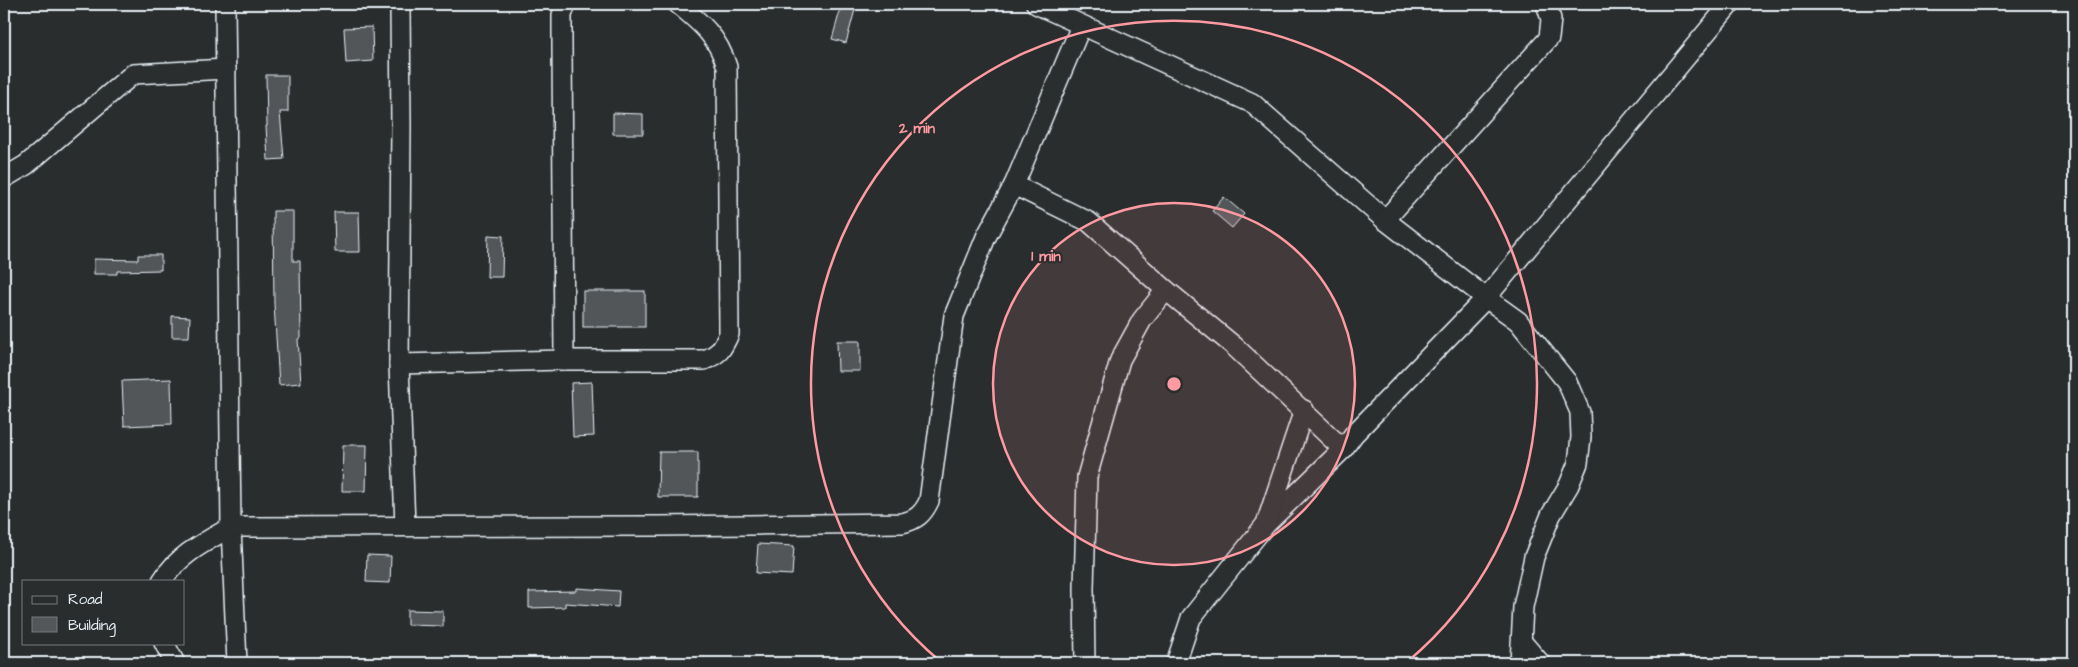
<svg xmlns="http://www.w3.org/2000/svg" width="2078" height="667" font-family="'Architects Daughter',sans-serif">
  <rect width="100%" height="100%" fill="#2a2d2e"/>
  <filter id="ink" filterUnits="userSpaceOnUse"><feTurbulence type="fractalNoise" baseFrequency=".02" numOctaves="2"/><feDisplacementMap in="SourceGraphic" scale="10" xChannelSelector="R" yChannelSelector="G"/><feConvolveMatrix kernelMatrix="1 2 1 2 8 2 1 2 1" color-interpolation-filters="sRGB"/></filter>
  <g filter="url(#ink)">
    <g fill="#535759" stroke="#e8f1f8">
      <polygon points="842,4 856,6 846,43 832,39"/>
      <polygon points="372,27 373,61 346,63 344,28"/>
      <polygon points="266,75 288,75 288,112 280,112 284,159 268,160 266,126 267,126"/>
      <polygon points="613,113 643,114 643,134 613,134"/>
      <polygon points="1224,197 1244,214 1232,228 1212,211"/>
      <polygon points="273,211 293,211 293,261 300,261 301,338 298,339 301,383 279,385 274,304"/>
      <polygon points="334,212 359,212 360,252 335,252"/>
      <polygon points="488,235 503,236 502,277 487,277"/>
      <polygon points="138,255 161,255 161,270 117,271 117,274 94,274 94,259 138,260"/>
      <rect x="583" y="291" width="62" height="36"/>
      <polygon points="172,316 190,317 189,337 172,337"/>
      <polygon points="837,341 860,341 860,371 838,371"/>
      <polygon points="171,379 172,424 124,426 122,381"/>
      <polygon points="592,382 594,436 573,437 571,383"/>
      <polygon points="343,445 367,445 366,491 342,491"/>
      <polygon points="659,452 698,452 698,497 658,497"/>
      <polygon points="758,544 794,546 792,575 756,573"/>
      <polygon points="367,555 391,556 390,583 366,582"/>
      <polygon points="576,588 619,591 618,607 565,603 565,607 529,608 529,592 576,591"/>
      <polygon points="407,610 443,611 443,626 407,625"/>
    </g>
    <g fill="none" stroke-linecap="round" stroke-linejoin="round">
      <defs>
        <g id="minor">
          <polyline points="225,4 231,527 237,663"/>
          <polyline points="400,4 401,126 399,364 405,526"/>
          <polyline points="1036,4 1252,103 1385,220 1486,298 1354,434 1343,449 1266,524 1191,618 1176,663"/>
          <polyline points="4,178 26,165 133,74 226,69"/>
          <polyline points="1014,185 1089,222 1166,290 1234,346 1343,449"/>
          <polyline points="1385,220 1549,38 1551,19 1546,4"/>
          <polyline points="564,360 562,43 562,15 566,4"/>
          <path d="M399,364L564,360H704C720,354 722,349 729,334L727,67C718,37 701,23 678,4"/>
          <polyline points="1267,521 1304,410"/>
          <path d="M162,581C178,555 205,542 231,527L659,526L902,523C916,520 923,514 929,501L954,316L986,237L1014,185L1081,26"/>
          <polyline points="1522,642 1540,663"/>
          <polyline points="164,643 175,663"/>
          <polyline points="1085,663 1084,588 1087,477 1120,360 1142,320 1166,290"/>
          <polyline points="1520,663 1523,607 1534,557 1551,515 1569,485 1578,463 1581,437 1580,412 1567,382 1518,321 1486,298 1730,4"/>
        </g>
      </defs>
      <use href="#minor" stroke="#e8f1f8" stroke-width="22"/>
      <use href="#minor" stroke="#2a2d2e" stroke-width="19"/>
    </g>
  </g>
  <circle cx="1174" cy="384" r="181" fill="#ff9aa2" fill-opacity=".12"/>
  <g fill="none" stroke="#ff9aa2" stroke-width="2.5">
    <circle cx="1174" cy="384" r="181"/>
    <path d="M941 662A363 363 0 1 1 1407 662"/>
  </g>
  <circle cx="1174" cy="384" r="8" fill="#ff9aa2" stroke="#2a2d2e" stroke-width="2.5"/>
  <g font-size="15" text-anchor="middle" font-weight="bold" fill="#ff9aa2" stroke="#2a2d2e" stroke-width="4" stroke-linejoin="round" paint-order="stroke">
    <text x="917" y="133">2 min</text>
    <text x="1046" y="261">1 min</text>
  </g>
  <rect width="2078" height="667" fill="none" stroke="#2a2d2e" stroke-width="20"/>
  <rect x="10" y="10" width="2058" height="647" fill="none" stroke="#e8f1f8" stroke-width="2" filter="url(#ink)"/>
  <rect x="22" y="580" width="162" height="65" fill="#2a2d2e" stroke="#767b7f"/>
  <rect x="32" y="596" width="25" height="8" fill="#2a2d2e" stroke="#767b7f"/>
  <text x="68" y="604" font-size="15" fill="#e8f1f8">Road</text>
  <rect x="32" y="617" width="25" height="15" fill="#535759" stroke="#767b7f"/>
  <text x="68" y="630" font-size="15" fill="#e8f1f8">Building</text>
</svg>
